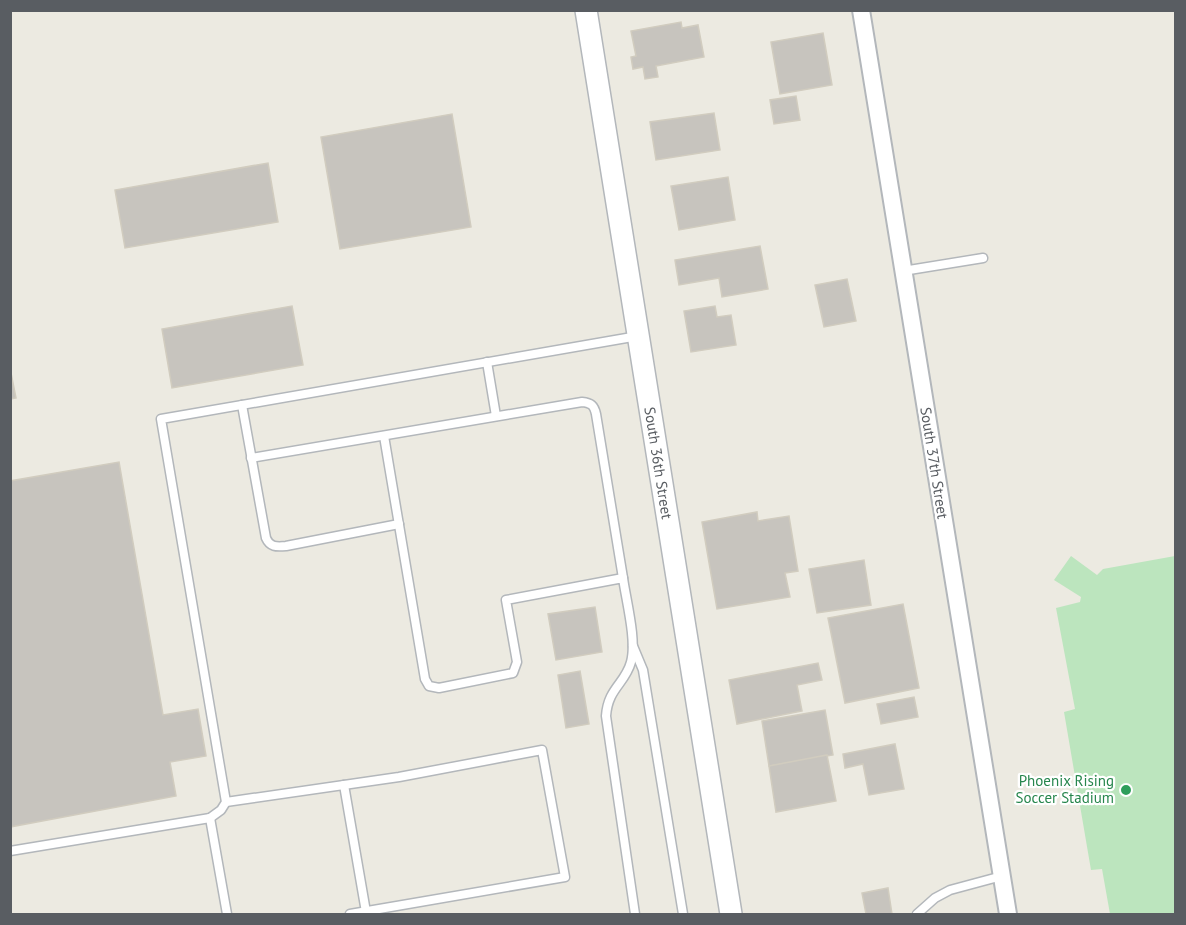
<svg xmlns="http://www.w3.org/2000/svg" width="1186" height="925" font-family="'PT Sans',sans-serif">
  <rect width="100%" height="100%" fill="#eceae1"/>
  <polygon fill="#bce5be" points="1071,556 1097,575 1103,569 1175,556 1175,914 1110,914 1102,869 1091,870 1064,712 1075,709 1056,608 1080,602 1081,597 1054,580"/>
  <g fill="#c7c4be" stroke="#d1ccbf" stroke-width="1.5">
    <polygon points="681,22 682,28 698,25 704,57 656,66 658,77 645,79 643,67 633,69 631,57 636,56 631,31"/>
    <polygon points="823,33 832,85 780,94 771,42"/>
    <polygon points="796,96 800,120 774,124 770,100"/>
    <polygon points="714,113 720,150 656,160 650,122"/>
    <polygon points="452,114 471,227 340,249 321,137"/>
    <polygon points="268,163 278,222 125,248 115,190"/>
    <polygon points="728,177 735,220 679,230 671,186"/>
    <polygon points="760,246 768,289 722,297 719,278 679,285 675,260"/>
    <polygon points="847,279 856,321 824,327 815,285"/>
    <polygon points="292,306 303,365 172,388 162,329"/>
    <polygon points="715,306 717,317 731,315 736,345 691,352 684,311"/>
    <polygon points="10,368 16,398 10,399"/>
    <polygon points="119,462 163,715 198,709 206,756 170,762 176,796 10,827 10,481"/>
    <polygon points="757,512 758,521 789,516 798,571 785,573 790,597 717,609 702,522"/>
    <polygon points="864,560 871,605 817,613 809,569"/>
    <polygon points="903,604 919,688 845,703 828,618"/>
    <polygon points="595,607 602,652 556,660 548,614"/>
    <polygon points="818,663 822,680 797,685 802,711 737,724 729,680"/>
    <polygon points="580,671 589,724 566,728 558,675"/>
    <polygon points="914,697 918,717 881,724 877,704"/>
    <polygon points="825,710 833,755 769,766 762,721"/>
    <polygon points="895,744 904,789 869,795 863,764 845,768 843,754"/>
    <polygon points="827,755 836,801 776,812 769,766"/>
    <polygon points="888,888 892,914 866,914 862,893"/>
  </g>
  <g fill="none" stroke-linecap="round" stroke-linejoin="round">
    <defs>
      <g id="service">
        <polyline points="903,271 983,258"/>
        <polyline points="487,362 496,416"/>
        <path d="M242,405L266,538C270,547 276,547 286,546L399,524"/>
        <path d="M384,436L425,679L429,686L439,688L513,673L517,662L506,600L623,578C626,600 637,641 631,662C625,684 608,688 606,716L635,914"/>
        <path d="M251,458L582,402C591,403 594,405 596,414L623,578"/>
        <polyline points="633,646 643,670 683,914"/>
        <polyline points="344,785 366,912"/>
        <polyline points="226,802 399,777 542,750 565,877 350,914"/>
        <polyline points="210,818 227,914"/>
        <polyline points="10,851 210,818 221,810 226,802 161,419 638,336"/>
        <polyline points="917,914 935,898 950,890 1002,876"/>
      </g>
      <polyline id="minor" points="861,10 1008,914"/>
      <polyline id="tertiary" points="586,10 731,914"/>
    </defs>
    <use href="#service" stroke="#b3b7bb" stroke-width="11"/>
    <use href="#minor" stroke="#b3b7bb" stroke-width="20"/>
    <use href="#tertiary" stroke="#b3b7bb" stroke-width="24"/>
    <use href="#service" stroke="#fff" stroke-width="8"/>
    <use href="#minor" stroke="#fff" stroke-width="16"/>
    <use href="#tertiary" stroke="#fff" stroke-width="21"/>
  </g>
  <circle fill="#2e9e5b" stroke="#fff" stroke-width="2" cx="1126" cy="790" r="6"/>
  <g text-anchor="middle" stroke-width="4.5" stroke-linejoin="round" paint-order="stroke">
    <g font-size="15" fill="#595d62" stroke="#fff">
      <text transform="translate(658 463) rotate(81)" y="5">South 36th Street</text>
      <text transform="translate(934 463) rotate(81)" y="5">South 37th Street</text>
    </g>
    <g font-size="15" fill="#27864d" stroke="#fff" text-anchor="end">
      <text x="1114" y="786">Phoenix Rising<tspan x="1114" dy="17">Soccer Stadium</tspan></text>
    </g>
  </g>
  <rect width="1186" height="925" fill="none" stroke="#595d62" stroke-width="24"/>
</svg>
